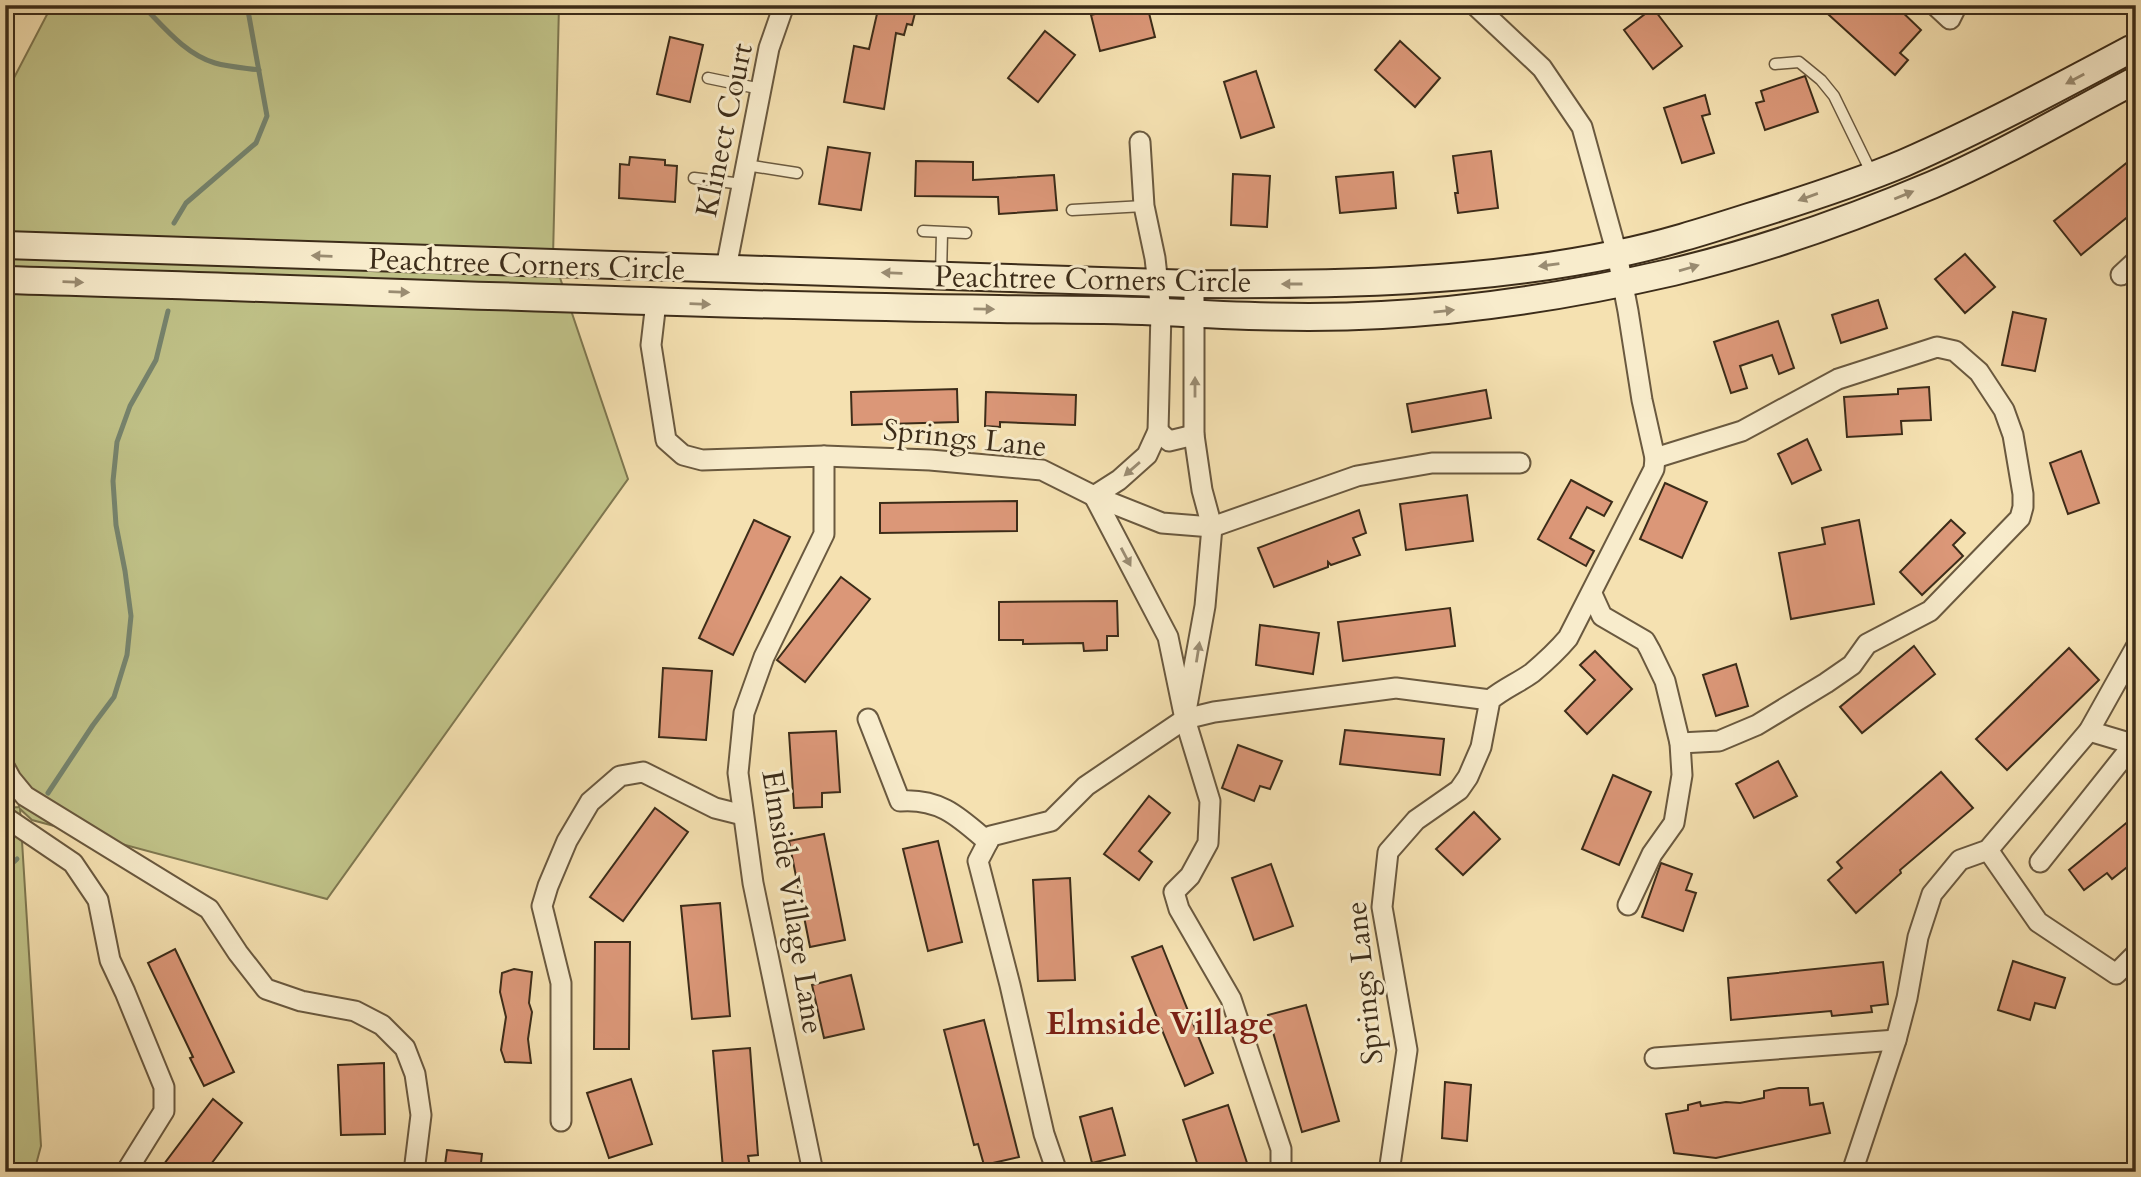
<svg xmlns="http://www.w3.org/2000/svg" width="2141" height="1177" font-family="Cardo,serif">
  <rect width="100%" height="100%" fill="#f5e1b1"/>
  <filter id="stains"><feTurbulence type="fractalNoise" baseFrequency=".00286" numOctaves="4"/><feColorMatrix values="0 0 0 0 .2 0 0 0 0 .09 0 0 0 0 .02 0 0 0 .5 -.17"/></filter>
  <radialGradient id="worn" r=".72"><stop offset=".6" stop-color="#630" stop-opacity="0"/><stop offset="1" stop-color="#630" stop-opacity=".3"/></radialGradient>
  <polygon fill="#c0c288" stroke="#7e7750" stroke-width="2" points="52,5 559,5 553,257 628,479 327,899 32,820 20,809 41,1146 34,1172 5,1172 5,808 19,807 5,683 5,95"/>
  <g fill="none" stroke-linecap="round" stroke-linejoin="round">
    <g stroke="#76846e" stroke-width="5">
      <path d="M142,5C164,27 185,54 215,63C229,67 245,68 259,70"/>
      <polyline points="174,223 186,203 256,143 267,116 247,5"/>
      <polyline points="48,793 93,725 114,697 127,655 131,616 125,571 116,525 113,481 117,442 130,406 156,360 168,311"/>
      <polyline points="5,870 17,859"/>
    </g>
  </g>
  <g fill="#db9778" stroke="#3c2c19" stroke-width="2">
    <polygon points="879,5 917,5 912,25 907,24 904,35 896,33 884,109 844,102 854,46 869,49"/>
    <polygon points="1130,5 1147,5 1155,37 1100,51 1091,15"/>
    <polygon points="1818,5 1848,5 1855,11 1861,5 1895,5 1921,30 1900,53 1908,60 1895,75"/>
    <polygon points="1653,8 1682,46 1653,69 1624,30"/>
    <polygon points="1045,31 1075,55 1038,102 1008,78"/>
    <polygon points="670,37 703,45 690,102 657,94"/>
    <polygon points="1400,41 1440,78 1415,107 1375,70"/>
    <polygon points="1256,71 1274,127 1241,138 1224,82"/>
    <polygon points="1805,76 1818,112 1765,130 1756,103 1764,101 1761,91"/>
    <polygon points="1705,95 1710,114 1702,116 1714,153 1682,163 1664,108"/>
    <polygon points="828,147 870,153 861,210 819,204"/>
    <polygon points="1491,151 1498,208 1458,213 1455,193 1458,193 1453,156"/>
    <polygon points="630,157 665,160 665,165 677,166 675,202 619,198 620,164 629,165"/>
    <polygon points="916,161 973,162 973,180 1054,175 1057,210 999,214 998,197 915,196"/>
    <polygon points="2129,161 2136,170 2136,210 2081,255 2054,221"/>
    <polygon points="1393,172 1396,208 1340,213 1336,177"/>
    <polygon points="1233,174 1270,176 1267,227 1231,225"/>
    <polygon points="1965,254 1995,287 1965,313 1935,279"/>
    <polygon points="1878,300 1887,328 1841,343 1832,315"/>
    <polygon points="2013,312 2046,319 2035,371 2002,365"/>
    <polygon points="1778,321 1794,368 1779,374 1772,355 1740,366 1747,388 1731,393 1714,342"/>
    <polygon points="1929,387 1931,420 1901,421 1902,434 1847,437 1844,397 1898,394 1898,389"/>
    <polygon points="957,389 958,422 852,425 851,392"/>
    <polygon points="1486,390 1491,418 1412,432 1407,404"/>
    <polygon points="986,392 1076,395 1075,425 1000,422 1000,427 985,426"/>
    <polygon points="1807,439 1821,470 1792,484 1778,454"/>
    <polygon points="2081,451 2099,503 2068,514 2050,463"/>
    <polygon points="1571,480 1612,502 1604,516 1587,507 1570,538 1594,551 1586,566 1538,539"/>
    <polygon points="1665,483 1707,502 1682,558 1640,539"/>
    <polygon points="1467,495 1473,541 1406,550 1400,504"/>
    <polygon points="1017,501 1017,531 880,533 880,503"/>
    <polygon points="1359,510 1366,533 1353,538 1360,555 1331,565 1328,562 1328,567 1274,587 1258,548"/>
    <polygon points="754,520 790,537 733,655 699,638"/>
    <polygon points="1859,520 1874,604 1791,619 1779,553 1825,544 1822,528"/>
    <polygon points="1951,520 1965,533 1953,545 1963,556 1922,595 1900,572"/>
    <polygon points="841,577 870,599 805,682 777,660"/>
    <polygon points="1117,601 1118,636 1107,636 1107,650 1084,651 1083,643 1023,644 1023,640 999,640 999,602"/>
    <polygon points="1450,608 1455,646 1343,661 1338,622"/>
    <polygon points="1260,625 1319,633 1313,674 1256,665"/>
    <polygon points="1914,646 1935,674 1862,733 1840,707"/>
    <polygon points="2069,648 2099,680 2007,770 1976,739"/>
    <polygon points="1595,651 1632,689 1587,734 1565,711 1595,680 1580,665"/>
    <polygon points="1736,664 1748,706 1716,716 1703,675"/>
    <polygon points="663,668 712,671 706,740 659,737"/>
    <polygon points="1345,730 1444,739 1440,775 1340,764"/>
    <polygon points="836,731 840,792 822,793 822,807 794,808 789,733"/>
    <polygon points="1238,745 1282,761 1270,789 1260,786 1254,801 1222,788"/>
    <polygon points="1778,761 1797,796 1754,818 1736,784"/>
    <polygon points="1941,772 1973,808 1900,870 1901,873 1856,913 1828,880 1842,868 1837,862"/>
    <polygon points="1613,775 1651,792 1619,865 1582,849"/>
    <polygon points="1149,796 1170,813 1139,851 1152,862 1139,880 1104,854"/>
    <polygon points="655,808 688,832 623,921 590,897"/>
    <polygon points="1474,812 1500,839 1463,875 1436,849"/>
    <polygon points="2136,815 2136,860 2112,879 2107,873 2084,890 2069,870"/>
    <polygon points="824,834 845,940 810,947 789,841"/>
    <polygon points="938,841 962,942 928,951 903,849"/>
    <polygon points="1661,863 1692,874 1686,890 1696,893 1683,931 1642,917"/>
    <polygon points="1271,864 1293,926 1254,940 1232,878"/>
    <polygon points="1070,878 1075,980 1038,981 1033,880"/>
    <polygon points="720,903 730,1016 692,1019 681,906"/>
    <polygon points="595,942 630,942 629,1049 594,1049"/>
    <polygon points="1162,946 1213,1073 1185,1086 1132,957"/>
    <polygon points="175,949 234,1072 204,1086 190,1058 193,1057 148,963"/>
    <polygon points="2013,961 2065,978 2055,1008 2035,1003 2030,1020 1998,1010"/>
    <polygon points="1883,962 1888,1004 1871,1006 1872,1012 1832,1016 1831,1011 1731,1020 1728,978"/>
    <polygon points="514,969 532,972 529,1003 532,1012 528,1039 531,1063 505,1062 501,1050 506,1017 500,992 502,973"/>
    <polygon points="851,975 864,1029 824,1038 812,985"/>
    <polygon points="1306,1005 1339,1121 1302,1132 1268,1015"/>
    <polygon points="984,1020 1019,1157 984,1165 978,1144 974,1145 944,1030"/>
    <polygon points="750,1048 758,1155 748,1156 750,1167 723,1169 713,1051"/>
    <polygon points="384,1063 385,1134 341,1135 338,1065"/>
    <polygon points="631,1079 652,1144 609,1158 587,1093"/>
    <polygon points="1445,1082 1471,1085 1467,1141 1442,1138"/>
    <polygon points="1779,1088 1808,1088 1810,1105 1823,1103 1830,1133 1716,1158 1674,1153 1666,1114 1688,1110 1688,1105 1700,1102 1701,1106 1726,1102 1740,1103 1764,1098 1764,1091"/>
    <polygon points="213,1099 242,1123 205,1172 158,1172"/>
    <polygon points="1228,1105 1250,1172 1200,1172 1183,1120"/>
    <polygon points="1112,1108 1125,1155 1092,1163 1080,1117"/>
    <polygon points="447,1150 482,1154 480,1172 444,1172"/>
  </g>
  <g fill="none" stroke-linecap="round" stroke-linejoin="round">
    <defs>
      <g id="lane">
        <polyline points="1775,64 1799,62 1821,80 1834,96 1872,174"/>
        <polyline points="708,78 761,89"/>
        <polyline points="746,165 797,173"/>
        <polyline points="694,178 742,184"/>
        <polyline points="1072,210 1144,206"/>
        <polyline points="923,231 966,233"/>
        <polyline points="941,275 942,233"/>
      </g>
      <g id="street">
        <polyline points="1935,5 1950,19 1957,5"/>
        <polyline points="1140,142 1144,206 1155,258 1161,312 1158,431 1147,455 1119,480 1094,496 1168,637 1185,719 1210,801 1208,843 1190,876 1174,892 1179,909 1231,999 1281,1149 1281,1172"/>
        <polyline points="726,268 769,48 784,5"/>
        <polyline points="2121,275 2136,261"/>
        <polyline points="656,302 651,345 666,440 683,455 702,460 824,456 824,534 764,657 744,713 738,773 753,883 813,1172"/>
        <polyline points="1158,431 1169,441 1194,435"/>
        <polyline points="824,456 930,460 1042,470 1094,496 1162,523 1212,527 1357,476 1432,463 1520,463"/>
        <polyline points="1655,458 1742,431 1838,379 1937,347 1955,351 1979,372 2004,410 2013,435 2023,494 2023,507 2020,518 1930,611 1867,644 1852,665 1826,683 1757,725 1719,741 1680,743"/>
        <polyline points="1592,594 1602,616 1645,641 1650,650 1665,681 1680,743 1682,775 1674,823 1652,854 1628,905"/>
        <polyline points="1186,711 1205,606 1212,527 1202,490 1194,435 1194,284"/>
        <path d="M868,719L900,801C940,798 959,817 988,842"/>
        <polyline points="2089,731 2136,745"/>
        <polyline points="5,768 11,779 25,796 209,909 238,953 266,989 301,1001 355,1011 382,1025 405,1048 415,1074 421,1115 414,1172"/>
        <polyline points="5,817 73,863 98,900 110,960 125,992 164,1087 164,1111 126,1172"/>
        <polyline points="1988,850 2038,922 2116,974 2136,954"/>
        <polyline points="2040,862 2133,745"/>
        <polyline points="1655,1058 1896,1040"/>
        <polyline points="561,1121 561,983 542,906 548,886 567,841 590,802 620,776 643,772 715,808 743,815"/>
        <polyline points="1057,1172 1044,1134 1010,985 978,861 991,836 1051,821 1086,786 1185,719 1214,712 1396,688 1490,700"/>
        <path d="M1389,1172L1407,1050L1382,907L1388,852L1416,820L1459,790L1468,777L1481,747L1490,700C1503,689 1518,683 1532,673C1545,662 1557,651 1568,638L1654,469L1655,458L1642,400L1628,311L1617,254L1582,127L1542,68L1475,5"/>
        <polyline points="1852,1172 1896,1040 1907,998 1918,937 1932,894 1960,860 1988,850 2089,731 2136,647"/>
      </g>
      <g id="secondary">
        <path d="M5,245L1194,284C1335,285 1478,283 1616,254C1661,245 1705,231 1749,217C1801,201 1854,184 1904,163C1981,129 2056,89 2131,49H2136"/>
        <path d="M5,280C337,289 668,305 999,309C1054,310 1109,309 1163,312C1236,316 1309,319 1382,315C1480,310 1577,294 1673,272C1761,251 1849,220 1932,185C2002,155 2069,115 2136,80"/>
      </g>
    </defs>
    <use href="#lane" stroke="#6a593f" stroke-width="13"/>
    <use href="#street" stroke="#6a593f" stroke-width="23"/>
    <use href="#secondary" stroke="#3c2c19" stroke-width="30"/>
    <use href="#lane" stroke="#f8eccc" stroke-width="10"/>
    <use href="#street" stroke="#f8eccc" stroke-width="19"/>
    <use href="#secondary" stroke="#f8eccc" stroke-width="26"/>
  </g>
  <defs><path id="oneway-solid" d="M-6-.8H1V-3.2L6.5 0L1 3.2V.8H-6Z" transform="scale(1.75)"/></defs>
  <g fill="#9a8c72">
    <use href="#oneway-solid" transform="translate(2075 79) rotate(152)"/>
    <use href="#oneway-solid" transform="translate(1904 195) rotate(-22)"/>
    <use href="#oneway-solid" transform="translate(1808 197) rotate(160)"/>
    <use href="#oneway-solid" transform="translate(322 256) rotate(-178)"/>
    <use href="#oneway-solid" transform="translate(1549 265) rotate(172)"/>
    <use href="#oneway-solid" transform="translate(1689 268) rotate(-16)"/>
    <use href="#oneway-solid" transform="translate(892 273) rotate(-178)"/>
    <use href="#oneway-solid" transform="translate(73 282) rotate(2)"/>
    <use href="#oneway-solid" transform="translate(1292 284) rotate(180)"/>
    <use href="#oneway-solid" transform="translate(399 292) rotate(2)"/>
    <use href="#oneway-solid" transform="translate(700 304) rotate(2)"/>
    <use href="#oneway-solid" transform="translate(984 309) rotate(1)"/>
    <use href="#oneway-solid" transform="translate(1444 311) rotate(-6)"/>
    <use href="#oneway-solid" transform="translate(1195 387) rotate(-90)"/>
    <use href="#oneway-solid" transform="translate(1132 469) rotate(139)"/>
    <use href="#oneway-solid" transform="translate(1126 557) rotate(62)"/>
    <use href="#oneway-solid" transform="translate(1198 652) rotate(-81)"/>
  </g>
  <g text-anchor="middle" stroke-width="6" stroke-linejoin="round" paint-order="stroke">
    <g font-size="30" fill="#3c2c19" stroke="#f8eccc">
      <text transform="translate(724 130) rotate(-78)" y="10">Klinect Court</text>
      <text transform="translate(527 264) rotate(2)" y="10">Peachtree Corners Circle</text>
      <text transform="translate(1093 279) rotate(1)" y="10">Peachtree Corners Circle</text>
      <text transform="translate(965 438) rotate(6)" y="10">Springs Lane</text>
      <text transform="translate(793 902) rotate(81)" y="10">Elmside Village Lane</text>
      <text transform="translate(1364 983) rotate(-96)" y="10">Springs Lane</text>
    </g>
    <g font-size="32" font-weight="bold" fill="#7a1f14" stroke="#f8eccc">
      <text x="1160" y="1034">Elmside Village</text>
    </g>
  </g>
  <rect width="2141" height="1177" fill="none" stroke="#f5e1b1" stroke-width="28"/>
  <rect x="7" y="7" width="2127" height="1163" fill="none" stroke="#3c2c19" stroke-width="3.5"/>
  <rect x="14" y="14" width="2113" height="1149" fill="none" stroke="#3c2c19" stroke-width="2"/>
  <rect width="100%" height="100%" filter="url(#stains)"/>
  <rect width="100%" height="100%" fill="url(#worn)"/>
</svg>
